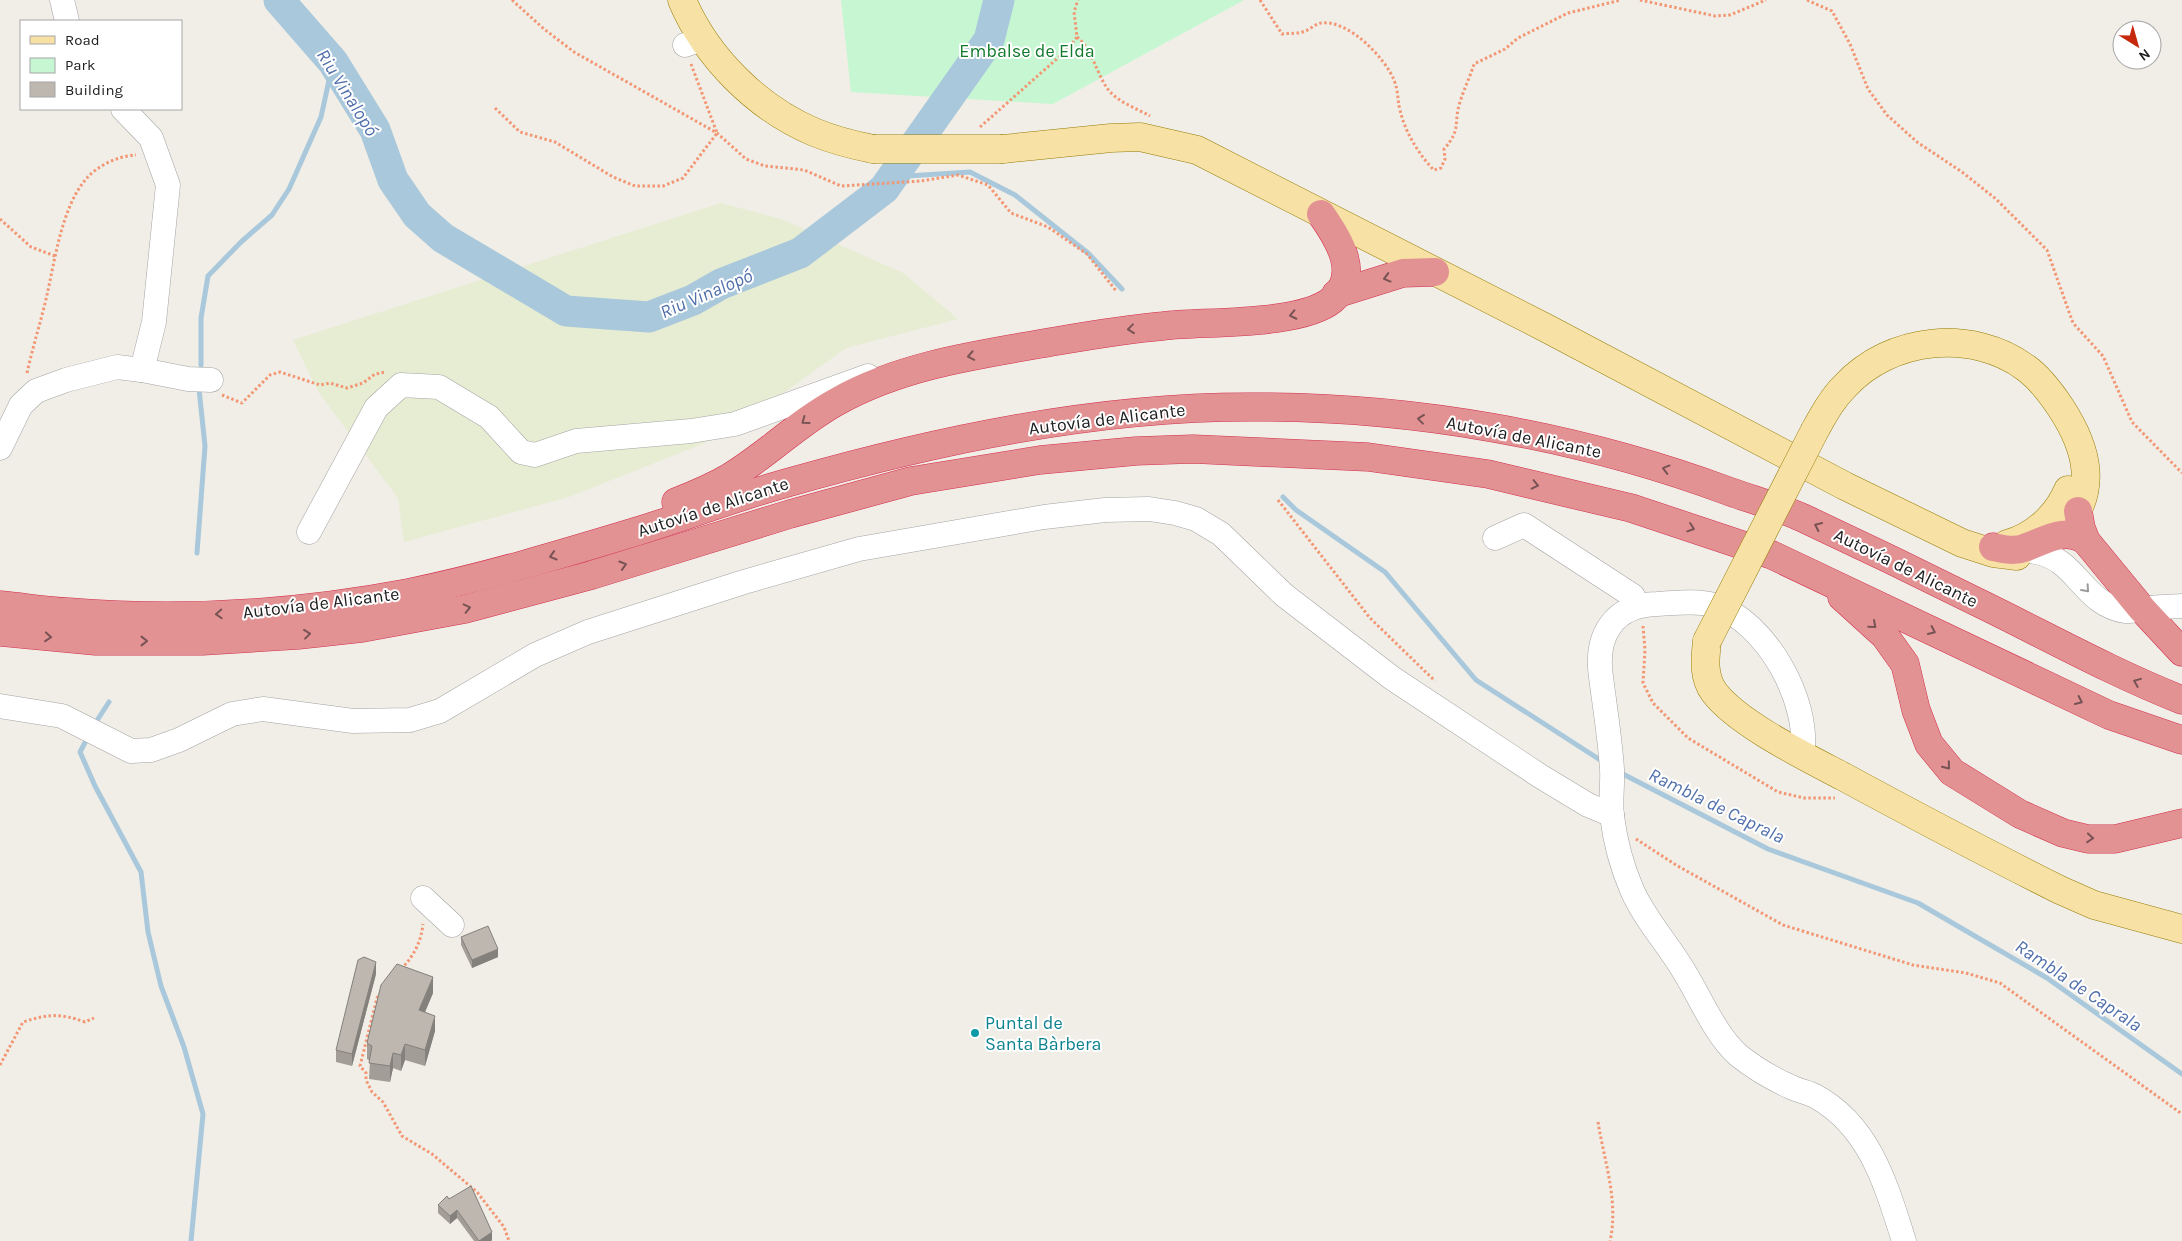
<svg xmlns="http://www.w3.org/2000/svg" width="2182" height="1241" font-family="Karla,sans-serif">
  <rect width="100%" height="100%" fill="#f0eee6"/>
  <polygon fill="#e7edd3" points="721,203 781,219 903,273 958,319 846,348 725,435 569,497 404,542 398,498 319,393 293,340"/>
  <polygon fill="#c6f7d2" points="1244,0 1053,104 851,92 841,0"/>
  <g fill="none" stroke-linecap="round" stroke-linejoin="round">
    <g stroke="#a9c8db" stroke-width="5">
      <polyline points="892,177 970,172 1015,195 1088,253 1122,289"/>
      <polyline points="201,365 201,318 208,276 241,242 272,215 289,189 321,117 333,62"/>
      <polyline points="1283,497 1296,510 1385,572 1476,680 1605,763"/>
      <polyline points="197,553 205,446 199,389"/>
      <polyline points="94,725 109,702"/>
      <polyline points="88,737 80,752 95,786 141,872 148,932 161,986 184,1047 203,1114 191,1241"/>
      <polyline points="1619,772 1768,849 1918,903 2047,978 2182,1074"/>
    </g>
    <polyline stroke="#a9c8db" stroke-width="31" points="279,0 333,62 375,130 393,180 417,215 443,238 566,311 649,317 693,300 721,284 800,253 884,189 989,40 999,0"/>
    <defs>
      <g id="minor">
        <polyline points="62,0 67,21"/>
        <polyline points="685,45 702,39"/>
        <polyline points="142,370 188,379 211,380"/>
        <polyline points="0,448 21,405 36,391 66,380 117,367 142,370 154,322 168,185 151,138 123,109"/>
        <polyline points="309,532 376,408 401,385 439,387 489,417 521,452 535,455 576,441 691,431 735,424 868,376"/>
        <polyline points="1495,538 1524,525 1633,596 1637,605"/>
        <path d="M2035,552C2077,558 2082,604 2125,611C2130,612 2135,610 2140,609C2154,607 2168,607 2182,606"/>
        <polyline points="0,706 62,716 131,751 151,750 179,740 232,714 263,709 353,721 410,720 440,711 535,655 588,632 744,582 859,549 1044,517 1105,510 1149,509 1175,513 1196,519 1221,534 1284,595 1392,678 1540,776 1588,805 1612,815"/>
        <path d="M1802,755C1811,702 1766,621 1714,605C1697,600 1675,603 1657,604C1613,605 1595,636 1601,677C1605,708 1610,739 1612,769C1613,784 1610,801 1612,816C1615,840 1622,867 1632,890C1645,920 1669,945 1685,973C1701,999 1715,1034 1738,1055C1753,1067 1773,1079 1791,1087C1799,1091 1807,1092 1815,1096C1870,1126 1886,1185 1904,1241"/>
        <polyline points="423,898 452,925"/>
      </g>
      <g id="major">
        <path d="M682,0C706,57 757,108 814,132C833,140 853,145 873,149"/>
        <polyline points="1003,149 1111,138 1140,137 1197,150 1546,328 1845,486 1962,543 1993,553 2017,556"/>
        <path d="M1815,430C1824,414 1832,399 1845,386C1890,337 1972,328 2026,368C2040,378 2051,393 2061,408C2087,448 2099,490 2064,530"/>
        <path d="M2007,544C2034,537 2057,516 2068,490"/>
        <path d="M1707,641C1705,659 1703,677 1714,692C1738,724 1808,758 1844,777C1916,816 1988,854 2060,890L2094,905L2182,929"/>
      </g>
      <g id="highway">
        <polyline points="1336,294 1403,273 1435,272"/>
        <path d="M676,502C694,495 713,487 730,477C768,454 799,422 838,401C904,364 983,354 1057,341C1092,335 1128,329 1163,326C1205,321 1300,326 1332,300C1362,275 1338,238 1321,214"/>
        <polyline points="2078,511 2081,528 2086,541 2142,609 2182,652"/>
        <path d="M1993,547C2003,549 2014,552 2024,548C2045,541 2065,526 2086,541"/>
        <polyline points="1842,597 1885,636 1905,664 1916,710 1929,744 1952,772 2020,814 2063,833 2088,839 2115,839 2182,823"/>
        <path d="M0,605C23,607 45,611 68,612C180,621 297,614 408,593C486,577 562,554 638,531C689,515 739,496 790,482C938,440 1094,407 1249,407C1411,406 1576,435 1728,491C1753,500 1779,507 1803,518C1861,545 1919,573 1977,602C2045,635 2111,672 2182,700"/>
        <polyline points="0,632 96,641 202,641 298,635 362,628 465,609 592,575 790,514 911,481 1040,460 1136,451 1193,449 1368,457 1488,474 1631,508 1772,555 2109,715 2182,740"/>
      </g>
    </defs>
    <use href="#minor" stroke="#a4a4a4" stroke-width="25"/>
    <use href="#major" stroke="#947c07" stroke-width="29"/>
    <use href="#highway" stroke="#d32e4c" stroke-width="29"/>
    <g stroke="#f39674" stroke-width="3" stroke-dasharray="2.5 2.5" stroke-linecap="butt">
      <polyline points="512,0 544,29 574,52 717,133 746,159 765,166 804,170 841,186 921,181 958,175 988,185 1011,213 1048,227 1087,254 1117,292"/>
      <path d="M1260,0L1282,34C1290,33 1299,34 1305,31C1311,29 1316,23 1322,23C1349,20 1385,58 1394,80C1399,93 1397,99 1400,110C1405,132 1419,155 1434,170L1441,168L1445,159L1444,149C1462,129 1453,123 1460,102C1464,89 1470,77 1474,64L1505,49L1518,38L1568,13L1621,0"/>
      <polyline points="1640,0 1715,16 1730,15 1766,0"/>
      <polyline points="1807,0 1832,11 1850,44 1868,89 1887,115 1917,142 1962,172 1996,199 2047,250 2073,323 2103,356 2132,422 2182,473"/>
      <path d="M1077,37C1092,49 1096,72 1107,88C1117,102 1136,108 1150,116"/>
      <polyline points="691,64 717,133"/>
      <polyline points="495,108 520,132 555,142 613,177 635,186 663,186 683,178 717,133"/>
      <polyline points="980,127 1068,49 1077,37 1074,12 1078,0"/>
      <polyline points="0,219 31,247 55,256"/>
      <path d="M27,373C33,346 41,321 47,295C55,259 62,207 86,179C98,165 118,156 136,155"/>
      <polyline points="222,395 242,403 270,375 280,372 320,385 330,383 347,388 363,383 375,374 385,372"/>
      <polyline points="1278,500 1370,618 1435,681"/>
      <polyline points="1643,626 1645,650 1643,683 1653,703 1688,738 1778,792 1804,798 1835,798"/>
      <polyline points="1636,839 1676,865 1783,925 1913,965 1966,973 2000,983 2182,1114"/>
      <path d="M401,969C414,956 421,942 423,924"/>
      <polyline points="381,992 377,998 360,1066 366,1073 366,1080 372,1092 383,1102 402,1136 432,1154 477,1192 504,1227 509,1241"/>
      <path d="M0,1065L23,1022C48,1014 60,1013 85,1022L94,1018"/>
      <path d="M1598,1122C1604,1160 1619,1202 1610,1241"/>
    </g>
    <use href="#minor" stroke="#fff" stroke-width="24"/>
    <use href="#major" stroke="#f7e1a4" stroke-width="28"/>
    <use href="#highway" stroke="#e39294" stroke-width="28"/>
    <defs>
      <g id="major-bridge">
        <polyline points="873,149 1003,149"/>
        <polyline points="1707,641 1815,430"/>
      </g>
    </defs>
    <use href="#major-bridge" stroke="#947c07" stroke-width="29" stroke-linecap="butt"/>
    <use href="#major-bridge" stroke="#f7e1a4" stroke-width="28"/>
  </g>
  <g fill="#a39d97">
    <polygon points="461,937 498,957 472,968 461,945"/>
    <polygon points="376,974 352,1066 336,1062 336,1050"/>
    <polygon points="433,993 425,1012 435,1031 425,1066 405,1060 401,1071 393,1068 390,1082 369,1079 370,1061 367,1059 367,1043"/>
    <polygon points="449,1199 492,1240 491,1241 474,1241 457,1218 450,1224 438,1213 438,1205"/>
  </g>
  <g fill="#84807b">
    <polygon points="498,949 498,957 472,968 472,960"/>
    <polygon points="376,962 376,974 352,1066 352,1054"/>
    <polygon points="433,977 433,993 419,1026 419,1010"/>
    <polygon points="435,1016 435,1031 425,1066 425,1050"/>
    <polygon points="405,1044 405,1060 401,1071 401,1055"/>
    <polygon points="393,1053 393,1068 390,1082 390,1066"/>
    <polygon points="457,1210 457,1218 450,1224 450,1216"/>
    <polygon points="492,1232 492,1240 491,1241 479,1241"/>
  </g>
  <g fill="#bdb7b0" stroke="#84807b">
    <polygon points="488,926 498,949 472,960 461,937"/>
    <polygon points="364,957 376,962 352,1054 336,1050 358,960"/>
    <polygon points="397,964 433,977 419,1010 435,1016 425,1050 405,1044 401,1055 393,1053 390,1066 369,1063 372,1046 367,1043 381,985"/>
    <polygon points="471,1186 492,1232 479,1241 457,1210 450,1216 438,1205 447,1196 449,1199"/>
  </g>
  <defs><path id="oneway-chevron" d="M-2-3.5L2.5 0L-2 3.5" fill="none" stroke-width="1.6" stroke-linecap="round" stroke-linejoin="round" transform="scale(1.25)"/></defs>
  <g stroke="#785354">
    <use href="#oneway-chevron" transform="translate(1387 278) rotate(165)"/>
    <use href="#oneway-chevron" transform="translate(1293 315) rotate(168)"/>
    <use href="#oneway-chevron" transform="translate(1131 329) rotate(173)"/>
    <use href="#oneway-chevron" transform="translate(971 356) rotate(169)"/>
    <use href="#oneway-chevron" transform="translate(1421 419) rotate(-173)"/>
    <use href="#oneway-chevron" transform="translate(805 421) rotate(144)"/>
    <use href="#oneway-chevron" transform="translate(1666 469) rotate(-165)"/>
    <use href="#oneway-chevron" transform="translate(1535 485) rotate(13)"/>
    <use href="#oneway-chevron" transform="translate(1818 526) rotate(-155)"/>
    <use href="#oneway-chevron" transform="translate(1691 528) rotate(19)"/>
    <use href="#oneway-chevron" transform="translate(553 556) rotate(163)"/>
    <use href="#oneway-chevron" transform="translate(623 565) rotate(-17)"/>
    <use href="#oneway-chevron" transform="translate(467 608) rotate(-13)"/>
    <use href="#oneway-chevron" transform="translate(219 614) rotate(177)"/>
    <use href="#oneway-chevron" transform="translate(1873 625) rotate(41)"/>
    <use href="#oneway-chevron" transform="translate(1932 631) rotate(25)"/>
    <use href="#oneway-chevron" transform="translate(307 634) rotate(-7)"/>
    <use href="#oneway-chevron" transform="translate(48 637) rotate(5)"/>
    <use href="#oneway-chevron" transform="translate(144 641)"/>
    <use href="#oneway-chevron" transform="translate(2137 682) rotate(-158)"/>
    <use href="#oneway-chevron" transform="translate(2079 701) rotate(25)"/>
    <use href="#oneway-chevron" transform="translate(1947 766) rotate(51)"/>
    <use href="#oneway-chevron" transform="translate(2090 838) rotate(5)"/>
  </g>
  <use stroke="#9b9b9b" href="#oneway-chevron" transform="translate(2086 589) rotate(48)"/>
  <circle fill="#0f9aa8" stroke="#fff" stroke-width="2" cx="975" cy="1033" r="5"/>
  <g text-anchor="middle" stroke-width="4" stroke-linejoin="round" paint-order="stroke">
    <g font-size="18" fill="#117a2b" stroke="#fff">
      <text x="1027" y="57">Embalse de Elda</text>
    </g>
    <g font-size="18" fill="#202020" stroke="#fff">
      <text transform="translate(1107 419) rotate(-7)" y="6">Autovía de Alicante</text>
      <text transform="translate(1524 437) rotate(11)" y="6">Autovía de Alicante</text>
      <text transform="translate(713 507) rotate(-18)" y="6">Autovía de Alicante</text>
      <text transform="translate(1906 568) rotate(26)" y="6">Autovía de Alicante</text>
      <text transform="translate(321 603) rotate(-7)" y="6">Autovía de Alicante</text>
    </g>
    <g font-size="18" fill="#0d838f" stroke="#fff" text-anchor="start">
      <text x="985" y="1029">Puntal de<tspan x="985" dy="21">Santa Bàrbera</tspan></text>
    </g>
    <g font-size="19" font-style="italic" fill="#506fab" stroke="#fff">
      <text transform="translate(348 92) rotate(58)" y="7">Riu Vinalopó</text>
      <text transform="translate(706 293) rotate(-23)" y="7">Riu Vinalopó</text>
      <text transform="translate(1717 805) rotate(26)" y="7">Rambla de Caprala</text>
      <text transform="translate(2079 985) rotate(34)" y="7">Rambla de Caprala</text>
    </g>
  </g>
  <rect x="20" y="20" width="162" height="90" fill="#ffffff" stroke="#a6a6a6"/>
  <rect x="30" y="36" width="25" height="8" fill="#f7e1a4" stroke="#a6a6a6"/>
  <text x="65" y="45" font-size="15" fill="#202020">Road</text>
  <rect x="30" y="58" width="25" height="15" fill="#c6f7d2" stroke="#a6a6a6"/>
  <text x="65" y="70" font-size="15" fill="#202020">Park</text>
  <rect x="30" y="82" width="25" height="15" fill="#bdb7b0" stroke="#a6a6a6"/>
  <text x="65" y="95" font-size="15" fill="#202020">Building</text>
  <g transform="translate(2137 45) rotate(143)"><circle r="24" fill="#ffffff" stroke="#a6a6a6"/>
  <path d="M0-4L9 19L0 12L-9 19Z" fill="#c5280a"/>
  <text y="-8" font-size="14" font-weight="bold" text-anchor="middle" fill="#202020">N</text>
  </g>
</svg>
